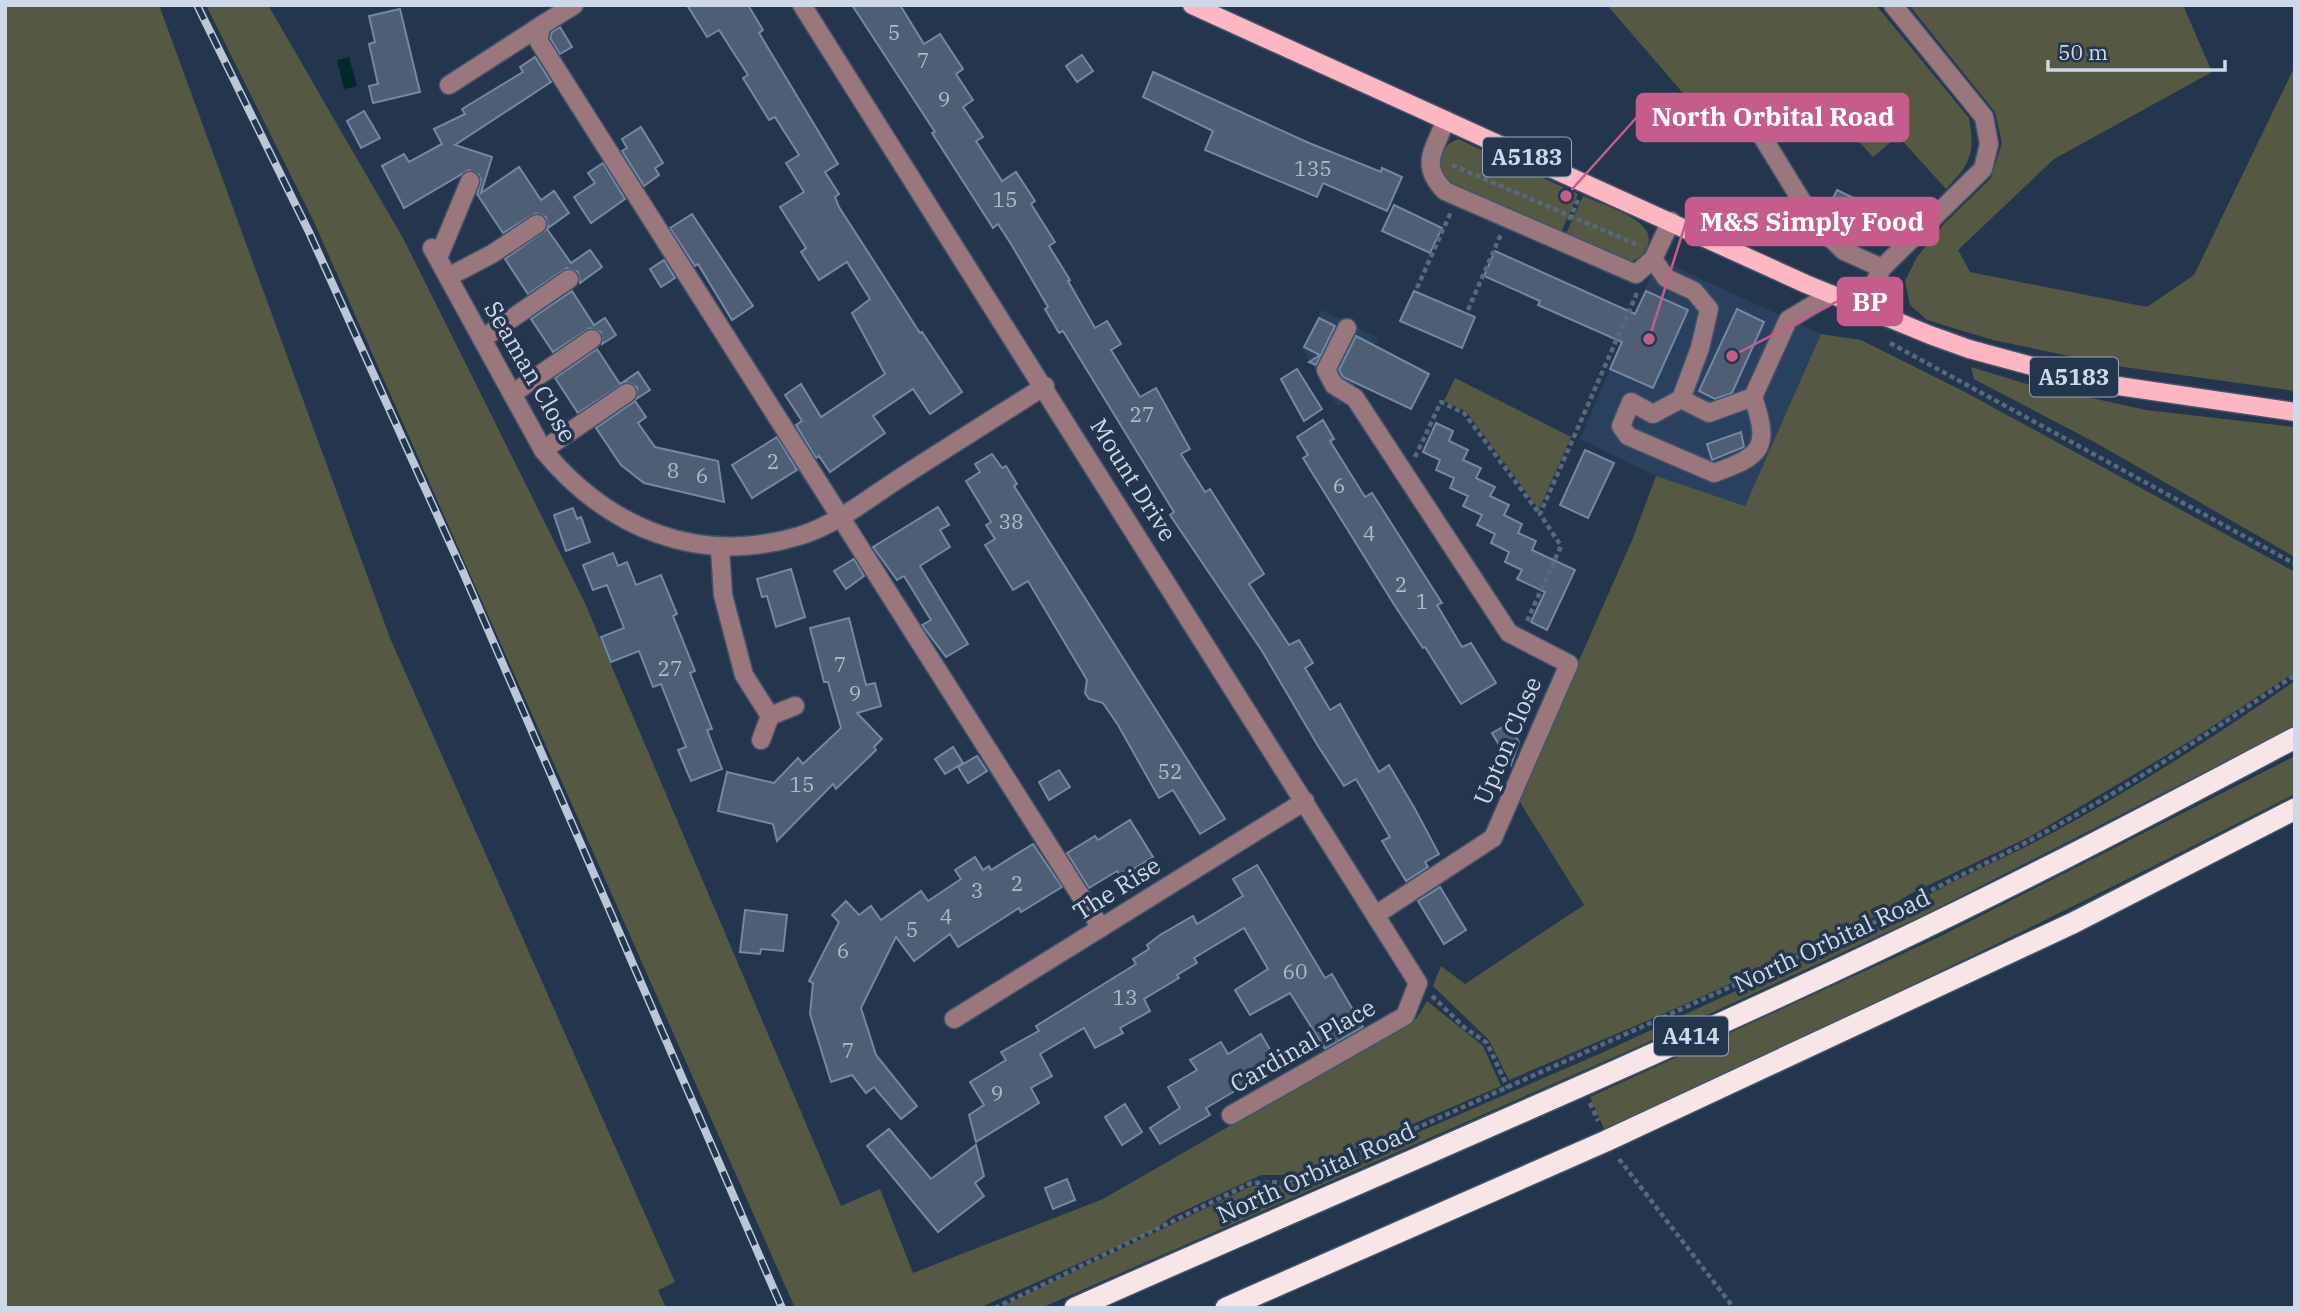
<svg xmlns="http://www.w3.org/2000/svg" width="2300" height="1313" font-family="'IBM Plex Serif',serif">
  <rect width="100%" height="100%" fill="#24364e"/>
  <g fill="#29405e">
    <polygon points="1658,259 1821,334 1745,506 1656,476 1580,439"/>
    <polygon points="1322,310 1378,338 1344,403 1338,407 1302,348"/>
  </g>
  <g fill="#555943">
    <polygon points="5,5 159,5 390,638 675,1282 658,1290 666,1308 5,1308"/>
    <polygon points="206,5 268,5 404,240 584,601 841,1206 880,1189 913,1273 1103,1199 1417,1018 1427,1001 1483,1046 1501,1086 1294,1175 1261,1175 1171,1217 1154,1230 979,1308 795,1308 314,222"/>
    <path d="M1607,5H1876L1969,118C1975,154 1971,163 1946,189L1898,136L1873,157L1827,106L1785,114L1751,98L1720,136Z"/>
    <polygon points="1909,5 2183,5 2212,72 2054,159 1958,250 1970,272 2147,307 2194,275 2295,66 2295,391 2117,366 1993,340 1927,320 1910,305 1905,281 1917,257 1944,224 1991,178 2002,143 1995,112"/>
    <path d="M1458,139L1578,194L1561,232L1443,179C1435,160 1439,147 1458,139Z"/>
    <path d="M1583,196C1600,204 1657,220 1648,244C1644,255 1640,259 1629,262L1566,234Z"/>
    <polygon points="1821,334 1861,340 1963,391 2295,572 2295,672 2190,741 2031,836 1910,894 1866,922 1679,1007 1509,1080 1489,1040 1433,986 1441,966 1465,984 1584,905 1518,799 1633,538 1656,476 1745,506"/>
    <polygon points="1971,367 2027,384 2146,410 2295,427 2295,557 2098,444 1974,379"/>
    <polygon points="1455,378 1571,437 1539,509 1466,411 1444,401"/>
    <path d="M2295,681V726L1918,918L1635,1048L1041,1308H999L1252,1186L1287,1185L1317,1176L1597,1055L1881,924C1931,889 1987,867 2041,839C2129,792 2213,738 2295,681Z"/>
    <path d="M2295,756V794C2067,912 1837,1023 1604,1129L1590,1097L1939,937Z"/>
  </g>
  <polygon fill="#02282a" points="349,57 357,86 344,89 337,60"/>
  <g fill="#4e5e74" stroke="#7388a4" stroke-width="2">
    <polygon points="687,5 748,5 763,30 759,33 838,164 825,172 839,194 835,197 839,207 920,333 922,332 962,392 930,414 913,389 873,416 885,433 830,472 819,456 816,458 796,425 802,421 785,395 801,384 821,417 885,374 852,313 870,299 847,262 819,280 801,252 806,248 780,207 804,192 786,163 799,155 775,117 769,120 743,78 748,75 719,30 707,37"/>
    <polygon points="852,5 900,5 924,44 940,34 963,69 956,74 973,100 963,107 983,137 976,141 1002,181 1016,172 1035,201 1031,204 1055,242 1049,246 1070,280 1068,281 1095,328 1107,321 1121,344 1111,350 1140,397 1156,388 1190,449 1181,454 1205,492 1210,489 1264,574 1249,584 1289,645 1299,640 1313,663 1305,668 1330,710 1340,704 1379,772 1389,765 1415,809 1439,854 1425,862 1428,867 1406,881 1382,841 1390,837 1356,779 1344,786 1318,746 1262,651 1170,515 1174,512 1063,331 1059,333 1045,309 1048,307 1011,244 998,224 993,228 932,133 935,132"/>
    <polygon points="400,9 420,92 373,103 369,86 378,84 369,44 375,42 369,16"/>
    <polygon points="560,27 572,47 560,54 550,38 552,32"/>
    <polygon points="1082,55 1093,71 1077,82 1066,66"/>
    <polygon points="535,57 551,82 455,145 492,157 481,193 519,167 541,200 554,191 569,213 548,228 546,217 536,213 503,233 477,194 481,180 479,175 469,170 404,208 382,166 404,154 409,162 442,144 434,129 465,114 462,109 523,72 520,67"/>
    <polygon points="1153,72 1309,143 1381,172 1382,168 1402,177 1387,211 1323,183 1317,197 1205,150 1213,131 1143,97"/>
    <polygon points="364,111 380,138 361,148 347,121"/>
    <polygon points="641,127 663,163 655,168 659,175 644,186 622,151 627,148 622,139"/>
    <polygon points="603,163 625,199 591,223 574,197 595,183 588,173"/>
    <polygon points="1837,190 1866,204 1851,235 1836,227 1824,216"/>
    <polygon points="1394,205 1442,228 1430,253 1382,231"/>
    <polygon points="692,214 753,306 732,320 698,264 695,266 670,228"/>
    <polygon points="547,229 571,263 590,250 602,267 580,283 578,272 567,268 528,294 505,259"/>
    <polygon points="1495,251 1635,314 1646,291 1688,310 1653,388 1610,369 1622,342 1538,305 1540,301 1484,276"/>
    <polygon points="664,260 675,278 661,287 650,269"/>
    <polygon points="572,291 594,325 605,318 616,335 602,344 601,332 590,328 553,352 531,319"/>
    <polygon points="1414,291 1475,317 1462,348 1400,321"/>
    <polygon points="1737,309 1764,322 1732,393 1715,399 1699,391"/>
    <polygon points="1319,318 1335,326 1316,365 1309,362 1320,355 1304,347"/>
    <polygon points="1356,336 1429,374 1411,409 1343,377 1339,370"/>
    <polygon points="597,349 620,384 638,372 650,390 636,399 637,387 626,382 578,413 555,378"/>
    <polygon points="1297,369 1322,409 1304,421 1281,379"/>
    <polygon points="635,401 646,417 638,423 655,447 718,461 724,502 644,483 621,465 596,428"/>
    <polygon points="1323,420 1334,439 1330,441 1365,497 1372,493 1442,603 1437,605 1462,647 1471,643 1496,683 1461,704 1425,647 1423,648 1395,606 1303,458 1308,455 1297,437"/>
    <polygon points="1436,423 1453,431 1449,441 1468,450 1463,460 1481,468 1476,478 1495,487 1490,496 1509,505 1504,515 1522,524 1518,533 1536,541 1532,550 1575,570 1547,630 1531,622 1545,592 1517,579 1522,570 1505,562 1509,552 1491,543 1495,534 1477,525 1482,515 1463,506 1468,496 1450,488 1454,478 1436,470 1440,460 1423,452"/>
    <polygon points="1741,432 1744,447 1712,460 1707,444"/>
    <polygon points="777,437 797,470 752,498 732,465"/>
    <polygon points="1585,450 1614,463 1588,518 1560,505"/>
    <polygon points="992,454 1002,468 1006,466 1017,484 1014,486 1225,819 1200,834 1173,790 1159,798 1118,725 1103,703 1089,699 1085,693 1087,680 1028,581 1013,590 985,545 995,539 986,525 991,522 966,481 980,472 975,464"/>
    <polygon points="938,507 949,525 940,530 950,547 920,566 968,644 946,657 922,625 931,620 904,576 897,580 873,547"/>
    <polygon points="573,508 577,519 581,517 590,542 566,551 554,515"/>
    <polygon points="613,553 618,566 627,562 636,585 661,575 677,614 673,616 695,671 690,673 712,729 707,730 722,769 691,781 678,750 686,747 661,684 653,687 639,651 611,662 601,637 624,628 607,585 593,590 583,565"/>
    <polygon points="854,559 864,576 846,589 834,571"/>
    <polygon points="791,569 805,617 776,627 767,596 762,597 757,579"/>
    <polygon points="849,618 866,685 875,683 881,706 857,713 882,739 874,747 876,750 836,789 833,784 777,841 773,824 718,811 727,772 774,783 798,758 803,764 841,728 828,682 824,682 810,628"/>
    <polygon points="1508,724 1519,742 1511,765 1492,733"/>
    <polygon points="953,747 963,763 945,774 935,759"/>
    <polygon points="977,756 987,771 968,783 958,767"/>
    <polygon points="1059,770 1070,787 1049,800 1039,782"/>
    <polygon points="1130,820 1153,857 1121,877 1117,871 1089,888 1067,853 1095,836 1098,840"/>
    <polygon points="1033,844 1062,887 1021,912 1019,908 958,947 950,934 914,961 896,937 861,1008 876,1055 917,1106 901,1119 874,1087 866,1093 852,1075 831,1082 810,1014 813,983 809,981 839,922 832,915 846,901 859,915 871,906 881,920 921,891 928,901 961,879 955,870 975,857 983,870 989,866 991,870"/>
    <polygon points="1257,865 1325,978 1332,974 1363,1027 1325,1049 1290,993 1250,1015 1235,990 1268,969 1244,928 1194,958 1197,963 1177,975 1179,978 1144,999 1150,1011 1120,1028 1123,1033 1095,1048 1084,1028 1040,1054 1052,1076 1031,1088 1039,1103 976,1142 969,1115 984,1105 970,1082 1006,1060 1001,1052 1039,1031 1036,1026 1136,964 1133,959 1149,949 1147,945 1160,935 1193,916 1197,924 1243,896 1233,879"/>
    <polygon points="1440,887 1466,930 1444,944 1418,901"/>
    <polygon points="745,910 787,915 783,951 761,949 760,954 740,952"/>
    <polygon points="1261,1034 1279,1065 1206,1108 1210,1115 1160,1144 1150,1128 1180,1108 1168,1087 1197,1070 1190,1060 1221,1042 1228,1054"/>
    <polygon points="1125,1104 1142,1132 1122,1145 1105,1117"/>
    <polygon points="889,1129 931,1179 976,1145 984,1176 975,1183 984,1196 938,1232 867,1146"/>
    <polygon points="1067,1179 1075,1200 1053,1209 1045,1188"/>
  </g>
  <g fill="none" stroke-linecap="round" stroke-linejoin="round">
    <defs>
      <g id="minor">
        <polyline points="574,5 542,25 538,40 1101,928"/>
        <polyline points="802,5 1418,983 1405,1016 1231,1115"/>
        <polyline points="449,85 542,25"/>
        <path d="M1446,120C1434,150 1419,165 1445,191L1636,274L1653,259L1671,221"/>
        <polyline points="1760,133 1816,224 1844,251 1882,268"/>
        <path d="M432,248L543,450C608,529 699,566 799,536C836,525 869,498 900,478C948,447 996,417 1045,386"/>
        <polyline points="438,258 470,181"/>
        <polyline points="1653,259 1666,278 1694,291 1709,309 1700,348 1681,399 1709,413 1753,397 1788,320 1831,294"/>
        <polyline points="448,277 492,254 537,224"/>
        <polyline points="1862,308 1882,268 1983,169 1989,144 1984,117 1893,5"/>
        <polyline points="1347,328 1326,370 1334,385 1355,398 1509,633 1569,664 1493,838 1377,914"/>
        <polyline points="482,339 569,279"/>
        <polyline points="512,394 592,339"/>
        <path d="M1681,399L1653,414L1631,402L1621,426L1628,436L1714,473C1761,456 1771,449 1753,397"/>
        <polyline points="543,450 627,393"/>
        <polyline points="720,548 723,595 744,675 770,716 795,706"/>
        <polyline points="761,740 770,716"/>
        <polyline points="954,1019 1305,801"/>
      </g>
      <polyline id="major" points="1192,5 1806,284 1930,335 1969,349 2091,382 2295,412"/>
      <g id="highway">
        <path d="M1075,1308C1345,1188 1618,1074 1885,947C2024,881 2159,810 2295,738"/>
        <polyline points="1226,1308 1606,1141 2073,923 2295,809"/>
      </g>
    </defs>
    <use href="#minor" stroke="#43536a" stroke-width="21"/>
    <use href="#major" stroke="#43536a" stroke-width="21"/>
    <use href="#highway" stroke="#43536a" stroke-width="24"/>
    <g stroke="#58687d" stroke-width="4.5" stroke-dasharray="5 3.5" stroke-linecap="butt">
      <polyline points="1452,165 1640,246"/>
      <polyline points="1569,220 1578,200"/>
      <polyline points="1417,288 1451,212"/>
      <polyline points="1468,310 1501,234"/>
      <polyline points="1890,343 2295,564"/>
      <polyline points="1415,457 1441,402 1464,413 1539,513"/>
      <polyline points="1527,621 1561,546 1540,514 1637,293"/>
      <polyline points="1432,996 1465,1028 1487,1043 1508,1088"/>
      <polyline points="1590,1103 1598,1121"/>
      <polyline points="1619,1159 1734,1308"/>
      <path d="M995,1308L1251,1183L1287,1182L1323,1170L1875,922C1927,889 1982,867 2036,837C2126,789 2210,732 2295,675"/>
    </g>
    <use href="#minor" stroke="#9a767d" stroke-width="18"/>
    <use href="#major" stroke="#feb6c3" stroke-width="18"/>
    <use href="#highway" stroke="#f7e5e8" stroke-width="21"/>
    <defs>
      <polyline id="rail" points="197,5 309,232 463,572 782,1308"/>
    </defs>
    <use href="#rail" stroke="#bbc7d7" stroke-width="8"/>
    <use href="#rail" stroke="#24364e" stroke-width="5" stroke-dasharray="16" stroke-linecap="butt"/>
  </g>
  <g text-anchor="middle" stroke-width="7" stroke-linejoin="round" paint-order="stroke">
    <g font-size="21" fill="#aebacb">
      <text x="894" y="40">5</text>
      <text x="923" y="68">7</text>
      <text x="944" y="107">9</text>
      <text x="1313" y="176">135</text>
      <text x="1005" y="207">15</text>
      <text x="1142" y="422">27</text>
      <text x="773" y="469">2</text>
      <text x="673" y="478">8</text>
      <text x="702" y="483">6</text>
      <text x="1339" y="493">6</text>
      <text x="1011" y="529">38</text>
      <text x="1369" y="541">4</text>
      <text x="1401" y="592">2</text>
      <text x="1422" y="609">1</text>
      <text x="840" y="672">7</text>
      <text x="670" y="676">27</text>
      <text x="855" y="701">9</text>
      <text x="1170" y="779">52</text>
      <text x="802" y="792">15</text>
      <text x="1017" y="891">2</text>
      <text x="977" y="898">3</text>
      <text x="946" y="924">4</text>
      <text x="912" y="937">5</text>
      <text x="843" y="958">6</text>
      <text x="1295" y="979">60</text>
      <text x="1125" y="1005">13</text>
      <text x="848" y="1058">7</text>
      <text x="997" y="1101">9</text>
    </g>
    <g fill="#24364e" stroke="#9ba8ba" stroke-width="2">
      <rect x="1483" y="137.5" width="88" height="39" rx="5"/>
      <rect x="2030" y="357.5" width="88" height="39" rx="5"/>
      <rect x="1654" y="1016.5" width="74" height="39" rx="5"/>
    </g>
    <g font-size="23" font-weight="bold" fill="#ced9e8">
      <text x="1527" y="165">A5183</text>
      <text x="2074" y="385">A5183</text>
      <text x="1691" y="1044">A414</text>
    </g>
    <g font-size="24" fill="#ced9e8" stroke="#24364e">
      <text transform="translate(530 372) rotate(60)" y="8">Seaman Close</text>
      <text transform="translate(1133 480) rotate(58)" y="8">Mount Drive</text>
      <text transform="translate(1508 741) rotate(-67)" y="8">Upton Close</text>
      <text transform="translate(1117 889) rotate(-32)" y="8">The Rise</text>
      <text transform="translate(1832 941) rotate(-25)" y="8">North Orbital Road</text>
      <text transform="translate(1303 1046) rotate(-30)" y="8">Cardinal Place</text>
      <text transform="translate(1316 1173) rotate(-24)" y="8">North Orbital Road</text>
    </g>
  </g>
  <path fill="none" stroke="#c65c8c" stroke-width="2.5" d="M1566 196L1637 117M1649 339L1686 222M1732 356L1838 301"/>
  <g fill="#c65c8c" stroke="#24364e" stroke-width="2.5">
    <circle cx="1566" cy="196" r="7"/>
    <circle cx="1649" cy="339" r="7"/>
    <circle cx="1732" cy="356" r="7"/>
  </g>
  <g fill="#c65c8c" stroke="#c65c8c" stroke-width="2.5">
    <rect x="1637" y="94" width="271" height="47" rx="7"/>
    <rect x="1686" y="198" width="252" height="47" rx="7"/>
    <rect x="1838" y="278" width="64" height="47" rx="7"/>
  </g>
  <g font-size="26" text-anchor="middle" font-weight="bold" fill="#fff">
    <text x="1773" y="126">North Orbital Road</text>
    <text x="1812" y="231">M&amp;S Simply Food</text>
    <text x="1870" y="311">BP</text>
  </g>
  <rect width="2300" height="1313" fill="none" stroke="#ced9e8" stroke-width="14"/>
  <path d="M2048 60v10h177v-10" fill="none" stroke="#ced9e8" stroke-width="3.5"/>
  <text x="2058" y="60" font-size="21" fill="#ced9e8" stroke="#24364e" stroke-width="5" paint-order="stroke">50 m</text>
</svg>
